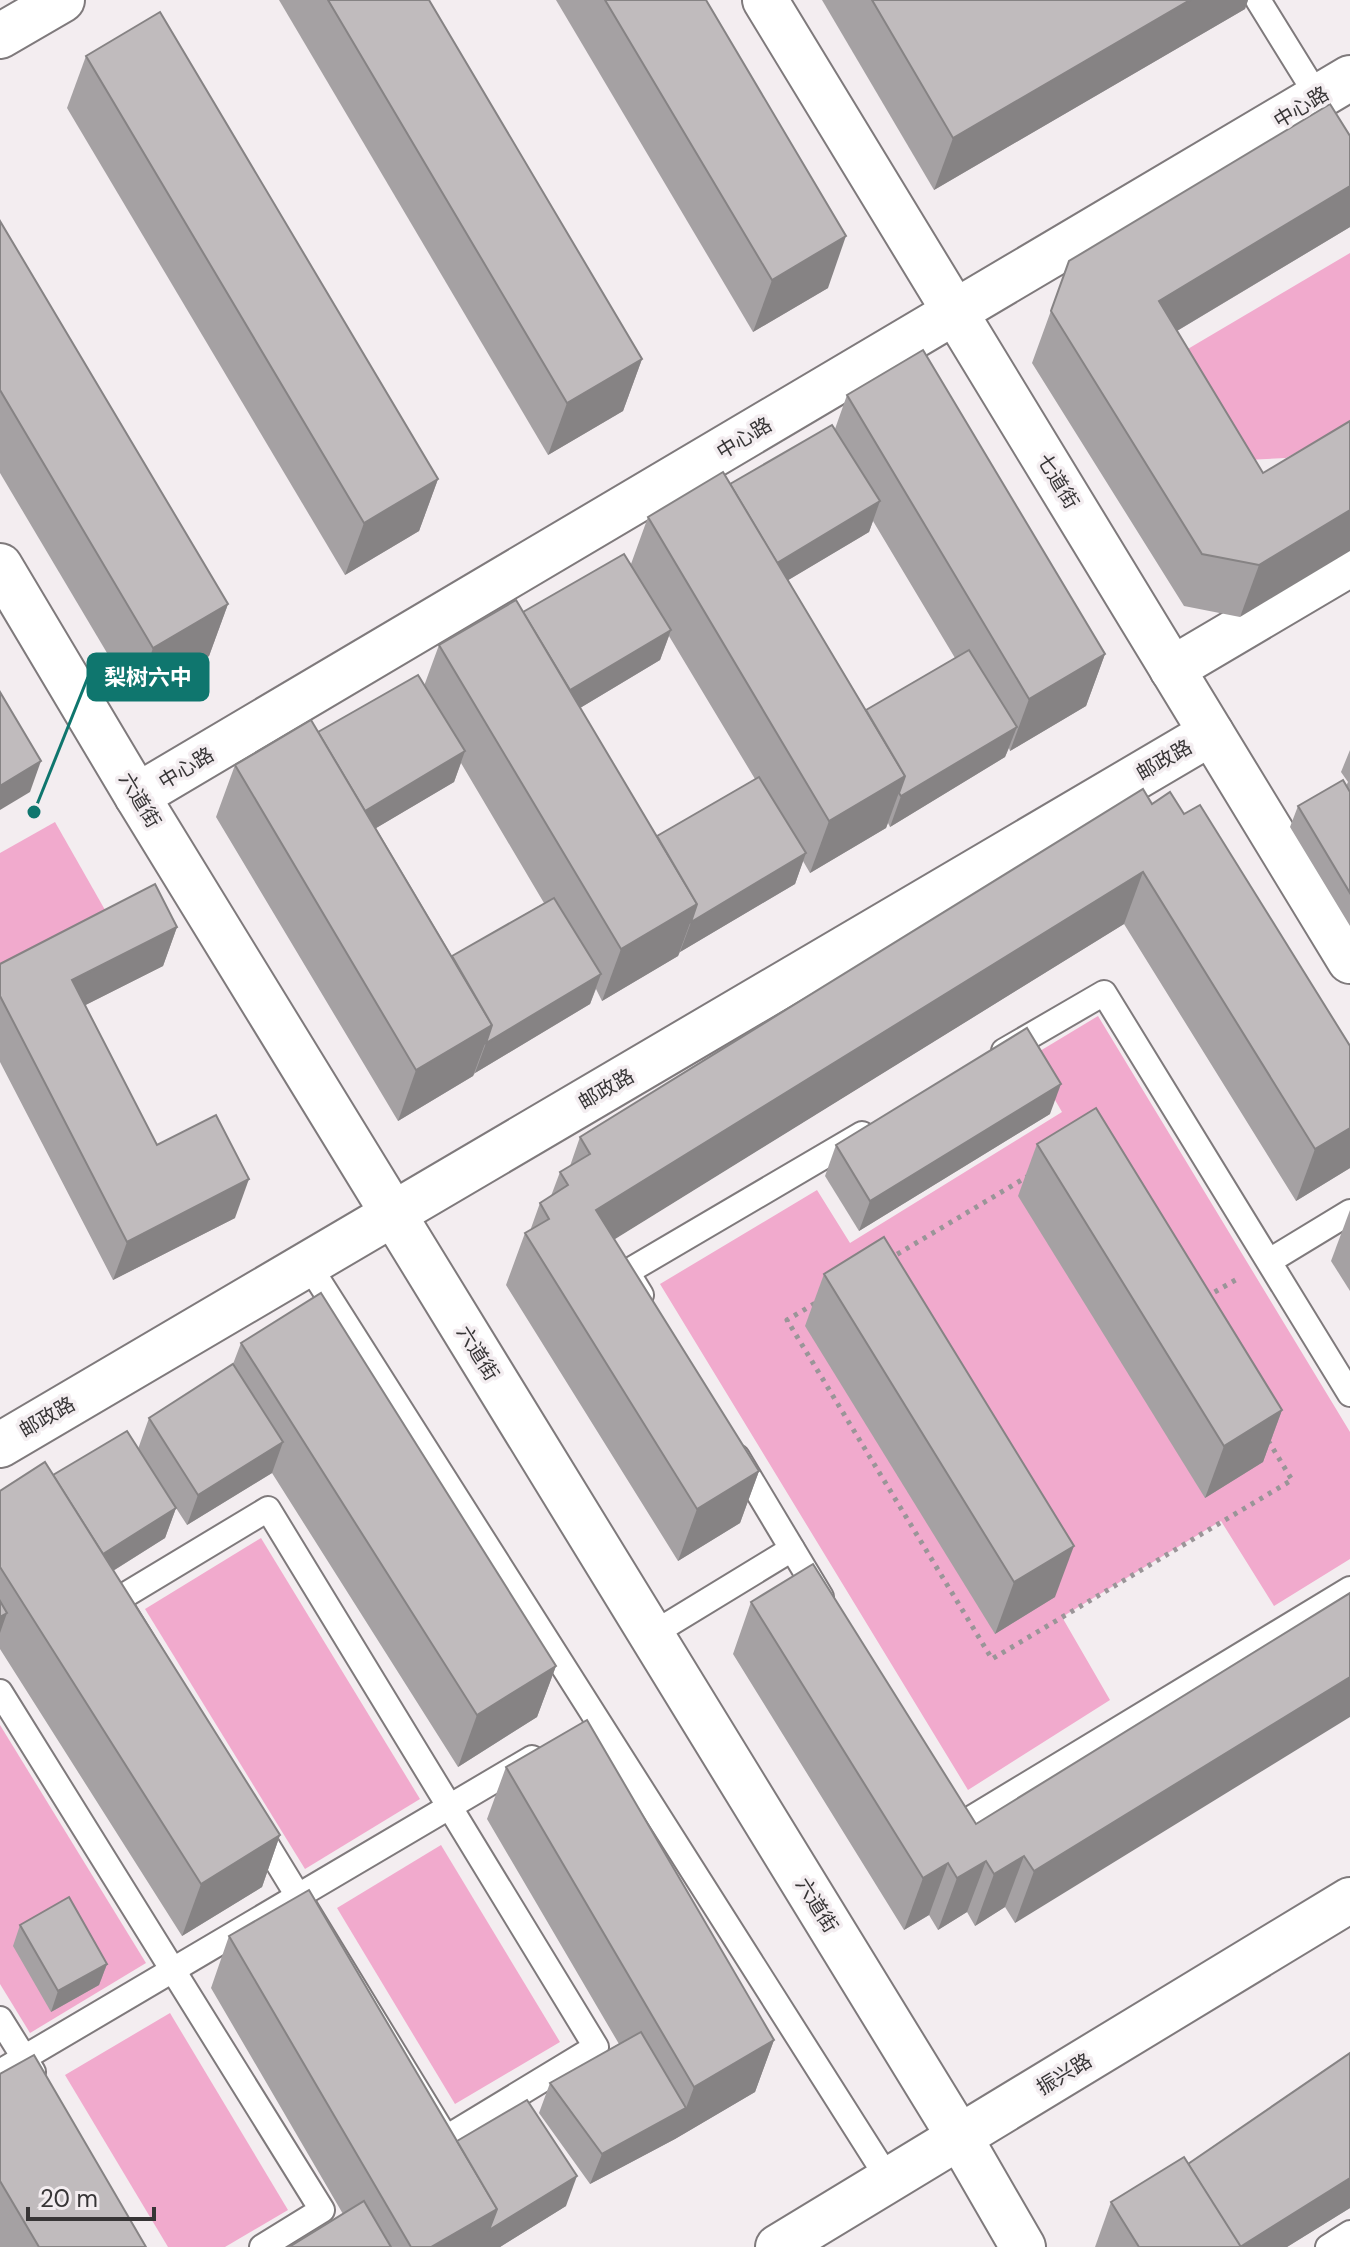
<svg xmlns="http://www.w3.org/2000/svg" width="1350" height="2247" font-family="'DM Sans','Noto Sans SC',sans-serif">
  <rect width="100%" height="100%" fill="#f3edf0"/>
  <g fill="#f1aacd">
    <polygon points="1350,253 1350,423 1286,458 1246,460 1181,353"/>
    <polygon points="55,822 113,924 0,988 0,853"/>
    <polygon points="1098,1016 1350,1432 1350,1559 1274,1606 1221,1521 1062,1617 1110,1700 968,1790 660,1284 817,1190 850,1243 1062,1112 1030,1057"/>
    <polygon points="261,1538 420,1799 305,1869 145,1609"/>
    <polygon points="0,1725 146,1963 30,2033 0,1984"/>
    <polygon points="441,1845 560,2042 455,2104 337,1908"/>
    <polygon points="170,2013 288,2210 225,2247 168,2247 65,2075"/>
  </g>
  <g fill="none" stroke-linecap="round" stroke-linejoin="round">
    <defs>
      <g id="lane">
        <polyline points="1258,0 1318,97"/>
        <polyline points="1004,1051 1104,993 1350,1394"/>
        <polyline points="1271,1260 1350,1212"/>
        <polyline points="308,1264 889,2180"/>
        <polyline points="641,1295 627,1272 862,1134"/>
        <polyline points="737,1457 821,1597"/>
        <polygon points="268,1509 596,2047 446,2138 117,1600"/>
        <polyline points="651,1635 792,1549"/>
        <polyline points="0,1692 322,2210 262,2247"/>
        <polyline points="950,1815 957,1827 1350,1589"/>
        <polyline points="0,2019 33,2072"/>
        <polyline points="0,2072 532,1758"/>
        <polyline points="1328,2247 1350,2233"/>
      </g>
      <g id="street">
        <polyline points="1172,669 1350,564"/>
        <polyline points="137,796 1350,78"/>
        <polyline points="0,1445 1211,733"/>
        <polyline points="960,2138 1023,2247"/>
      </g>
      <g id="secondary">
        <polyline points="765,0 1350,961"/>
        <polyline points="0,36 62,0"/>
        <polyline points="0,566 137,796 960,2138"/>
        <polyline points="778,2247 1350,1900"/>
      </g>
    </defs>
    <use href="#lane" stroke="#7f7a7c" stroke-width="28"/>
    <use href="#street" stroke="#7f7a7c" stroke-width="48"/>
    <use href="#secondary" stroke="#7f7a7c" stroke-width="48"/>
    <g stroke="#9a9598" stroke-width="5" stroke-dasharray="4 6" stroke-linecap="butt">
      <polygon points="1087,1141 1292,1480 992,1659 787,1320"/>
      <polyline points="1206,1297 1239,1278"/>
    </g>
    <use href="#lane" stroke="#fff" stroke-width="24"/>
    <use href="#street" stroke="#fff" stroke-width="44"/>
    <use href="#secondary" stroke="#fff" stroke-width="44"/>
  </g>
  <g fill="#a5a1a3" fill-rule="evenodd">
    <polygon points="279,0 429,0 642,359 623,411 548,455"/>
    <polygon points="556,0 706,0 828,288 753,332"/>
    <polygon points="822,0 1248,0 1245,9 934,190"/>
    <polygon points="86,56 438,479 419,531 345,575 67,108"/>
    <polygon points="1350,136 1350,227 1177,331 1263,473 1350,421 1240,617 1184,606 1032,363 1069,261"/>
    <polygon points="0,221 228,604 209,656 135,700 0,473"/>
    <path d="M847,395L1105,654L1086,706L1010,751L1009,748L1005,757L890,827L888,823L886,828L810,873L803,861L795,884L680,952L678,956L602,1001L596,989L590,1004L475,1073L473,1076L398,1121L216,817L235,765L318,732L424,686L439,645L523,612L631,564L648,517L730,484L835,429ZM873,521L955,658L866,710L788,580L869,532ZM669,636L755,779L657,836L580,708L660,660ZM461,763L544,903L452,956L376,828L454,782Z"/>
    <polygon points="1350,750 1350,926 1290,827 1298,806 1346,786 1348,782 1341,772"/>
    <polygon points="1152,804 1184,814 1350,1046 1350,1168 1296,1201 1124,924 614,1239 759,1471 740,1523 678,1561 506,1285 525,1233 530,1231 540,1203 551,1196 560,1172 570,1166 580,1137"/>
    <polygon points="177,927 163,966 85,1005 157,1145 235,1218 113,1280 0,1062 0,964"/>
    <polygon points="1050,1114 859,1231 825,1176 836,1145"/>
    <polygon points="1037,1144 1282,1410 1263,1462 1205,1498 1018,1196"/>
    <polygon points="1350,1210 1350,1291 1331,1261"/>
    <polygon points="824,1274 1055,1597 995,1634 805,1326"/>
    <polygon points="241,1343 556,1666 537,1717 458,1767 272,1473 187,1525 138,1449 149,1418 233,1364"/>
    <polygon points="53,1475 176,1508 165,1538 113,1571 280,1835 262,1887 182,1936 0,1649 0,1491"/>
    <polygon points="1350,1593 1015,1923 1005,1907 975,1926 967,1912 938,1930 929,1915 904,1930 733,1654 751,1602 976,1824"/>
    <polygon points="506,1767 774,2040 755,2092 675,2139 590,2184 539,2113 550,2083 619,2044 487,1819"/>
    <polygon points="20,1925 107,1964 99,1985 51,2012 13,1946"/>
    <polygon points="229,1936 457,2141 566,2206 500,2247 289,2247 343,2214 211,1988"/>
    <polygon points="0,2074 146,2247 0,2247"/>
    <polygon points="1188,2164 1350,2208 1287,2247 1095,2247 1111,2202"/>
  </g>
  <g fill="#868384">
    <polygon points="1190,0 1248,0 1245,9 934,190 953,138"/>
    <polygon points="1350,186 1350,227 1140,353 1159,301"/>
    <polygon points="846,236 828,288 753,332 772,280"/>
    <polygon points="642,359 623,411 548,455 567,403"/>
    <polygon points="438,479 419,531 345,575 364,523"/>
    <polygon points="880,501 869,532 753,601 764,570"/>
    <polygon points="1350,510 1350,551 1240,617 1259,565"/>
    <polygon points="228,604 209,656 135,700 153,648"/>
    <polygon points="671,630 660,660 545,729 556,698"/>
    <polygon points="1105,654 1086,706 1010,751 1029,699"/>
    <polygon points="1017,727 1005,757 890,827 901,796"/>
    <polygon points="465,751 454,782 339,850 350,820"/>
    <polygon points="41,761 30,792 0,810 0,786"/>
    <polygon points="905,776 886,828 810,873 829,821"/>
    <polygon points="806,853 795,884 680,952 691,922"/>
    <polygon points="1143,872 1124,924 578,1262 596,1210"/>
    <polygon points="697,904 678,956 602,1001 621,949"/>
    <polygon points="177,927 163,966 58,1019 72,980"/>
    <polygon points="601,974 590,1004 475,1073 486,1043"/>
    <polygon points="492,1025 473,1076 398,1121 416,1070"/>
    <polygon points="1061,1084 1050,1114 859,1231 870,1201"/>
    <polygon points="1350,1128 1350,1168 1296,1201 1315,1149"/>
    <polygon points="249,1179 235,1218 113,1280 127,1242"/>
    <polygon points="1282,1410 1263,1462 1205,1498 1224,1446"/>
    <polygon points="283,1442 272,1473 187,1525 198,1495"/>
    <polygon points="759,1471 740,1523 678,1561 697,1509"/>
    <polygon points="176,1508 165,1538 76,1594 87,1563"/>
    <polygon points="1074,1546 1055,1597 995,1634 1014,1582"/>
    <polygon points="7,1613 0,1633 0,1617"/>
    <polygon points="556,1666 537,1717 458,1767 477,1715"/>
    <polygon points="1350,1677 1350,1717 1015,1923 1034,1871"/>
    <polygon points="280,1835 262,1887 182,1936 201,1884"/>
    <polygon points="1024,1856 1005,1907 975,1926 994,1874"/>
    <polygon points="986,1861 967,1912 938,1930 957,1878"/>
    <polygon points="948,1863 929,1915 904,1930 923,1878"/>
    <polygon points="107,1964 99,1985 51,2012 58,1991"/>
    <polygon points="774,2040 755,2092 675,2139 590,2184 602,2154 686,2108 694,2087"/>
    <polygon points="577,2176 566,2206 500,2247 431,2247 497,2209"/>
    <polygon points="1350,2178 1350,2208 1287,2247 1240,2247"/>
  </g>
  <g fill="#c0bbbd" stroke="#868384" stroke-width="2">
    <polygon points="328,0 429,0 642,359 567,403"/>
    <polygon points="605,0 706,0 846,236 772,280"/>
    <polygon points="872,0 1190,0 953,138"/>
    <polygon points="160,12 438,479 364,523 86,56"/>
    <polygon points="1330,104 1350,136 1350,186 1159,301 1263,473 1350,421 1350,510 1259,565 1202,554 1051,311 1069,261"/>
    <polygon points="0,221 228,604 153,648 0,390"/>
    <polygon points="923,350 1105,654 1029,699 847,395"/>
    <polygon points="832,425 880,501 777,563 730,484"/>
    <polygon points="723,472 905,776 829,821 648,517"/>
    <polygon points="624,554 671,630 570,690 523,612"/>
    <polygon points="516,600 697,904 621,949 439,645"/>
    <polygon points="969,650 1017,727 901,796 899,793 905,776 866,710"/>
    <polygon points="418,675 465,751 365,811 318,732"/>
    <polygon points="0,692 41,761 0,786"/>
    <polygon points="311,720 492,1025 416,1070 235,765"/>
    <polygon points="759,777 806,853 691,922 697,904 657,836"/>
    <polygon points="1343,780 1350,792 1350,893 1298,806"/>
    <polygon points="1143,789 1152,804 1170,792 1184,814 1200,805 1350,1046 1350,1128 1315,1149 1143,872 596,1210 759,1471 697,1509 525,1233 549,1219 540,1203 568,1185 560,1172 590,1154 580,1137"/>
    <polygon points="155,884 177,927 72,980 157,1145 216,1115 249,1179 127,1242 0,996 0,964"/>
    <polygon points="554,898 601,974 486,1043 492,1025 452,956"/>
    <polygon points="1027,1028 1061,1084 870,1201 836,1145"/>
    <polygon points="1096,1108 1282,1410 1224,1446 1037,1144"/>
    <polygon points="884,1237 1074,1546 1014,1582 824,1274"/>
    <polygon points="321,1293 556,1666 477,1715 241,1343"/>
    <polygon points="233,1364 283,1442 198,1495 149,1418"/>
    <polygon points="127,1431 176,1508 103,1554 53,1475"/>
    <polygon points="45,1462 280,1835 201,1884 0,1567 0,1491"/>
    <polygon points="813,1564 976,1824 1350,1593 1350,1677 1034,1871 1024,1856 994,1874 986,1861 957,1878 948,1863 923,1878 751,1602"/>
    <polygon points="0,1601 7,1613 0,1617"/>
    <polygon points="587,1720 774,2040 694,2087 506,1767"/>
    <polygon points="309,1890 497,2209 431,2247 411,2247 229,1936"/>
    <polygon points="69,1897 107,1964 58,1991 20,1925"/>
    <polygon points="641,2032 686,2108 602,2154 550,2083"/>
    <polygon points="1350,2053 1350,2178 1240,2247 1188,2164"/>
    <polygon points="34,2055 146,2247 39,2247 0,2181 0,2074"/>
    <polygon points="527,2100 577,2176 489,2230 497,2209 457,2141"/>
    <polygon points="1184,2157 1241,2247 1139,2247 1111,2202"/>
    <polygon points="364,2201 391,2247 289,2247"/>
  </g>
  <g text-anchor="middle" stroke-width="7" stroke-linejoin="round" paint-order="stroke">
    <g font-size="20" fill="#373536" stroke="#f3edf0">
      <text transform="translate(1301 107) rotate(-31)" y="7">中心路</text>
      <text transform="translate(744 438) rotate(-31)" y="7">中心路</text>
      <text transform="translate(1058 481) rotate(59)" y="7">七道街</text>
      <text transform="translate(1164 760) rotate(-30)" y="7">邮政路</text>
      <text transform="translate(186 768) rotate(-31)" y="7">中心路</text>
      <text transform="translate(140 800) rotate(59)" y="7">六道街</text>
      <text transform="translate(606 1089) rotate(-30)" y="7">邮政路</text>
      <text transform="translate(478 1353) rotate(58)" y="7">六道街</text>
      <text transform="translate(47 1417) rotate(-30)" y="7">邮政路</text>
      <text transform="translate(817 1905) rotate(58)" y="7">六道街</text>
      <text transform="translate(1064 2074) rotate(-31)" y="7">振兴路</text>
    </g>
  </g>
  <path fill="none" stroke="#0f766e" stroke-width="3" d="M34 812L88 677"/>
  <circle fill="#0f766e" stroke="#f3edf0" stroke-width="3" cx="34" cy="812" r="8"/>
  <rect fill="#0f766e" stroke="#0f766e" stroke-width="3" x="88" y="654" width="120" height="46" rx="8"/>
  <g font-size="22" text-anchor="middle" font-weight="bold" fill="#fff">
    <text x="148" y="685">梨树六中</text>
  </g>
  <path d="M28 2207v12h126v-12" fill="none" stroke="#373536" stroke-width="4"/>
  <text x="40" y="2207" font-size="24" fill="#373536" stroke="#f3edf0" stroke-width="6" paint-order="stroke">20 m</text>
</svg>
